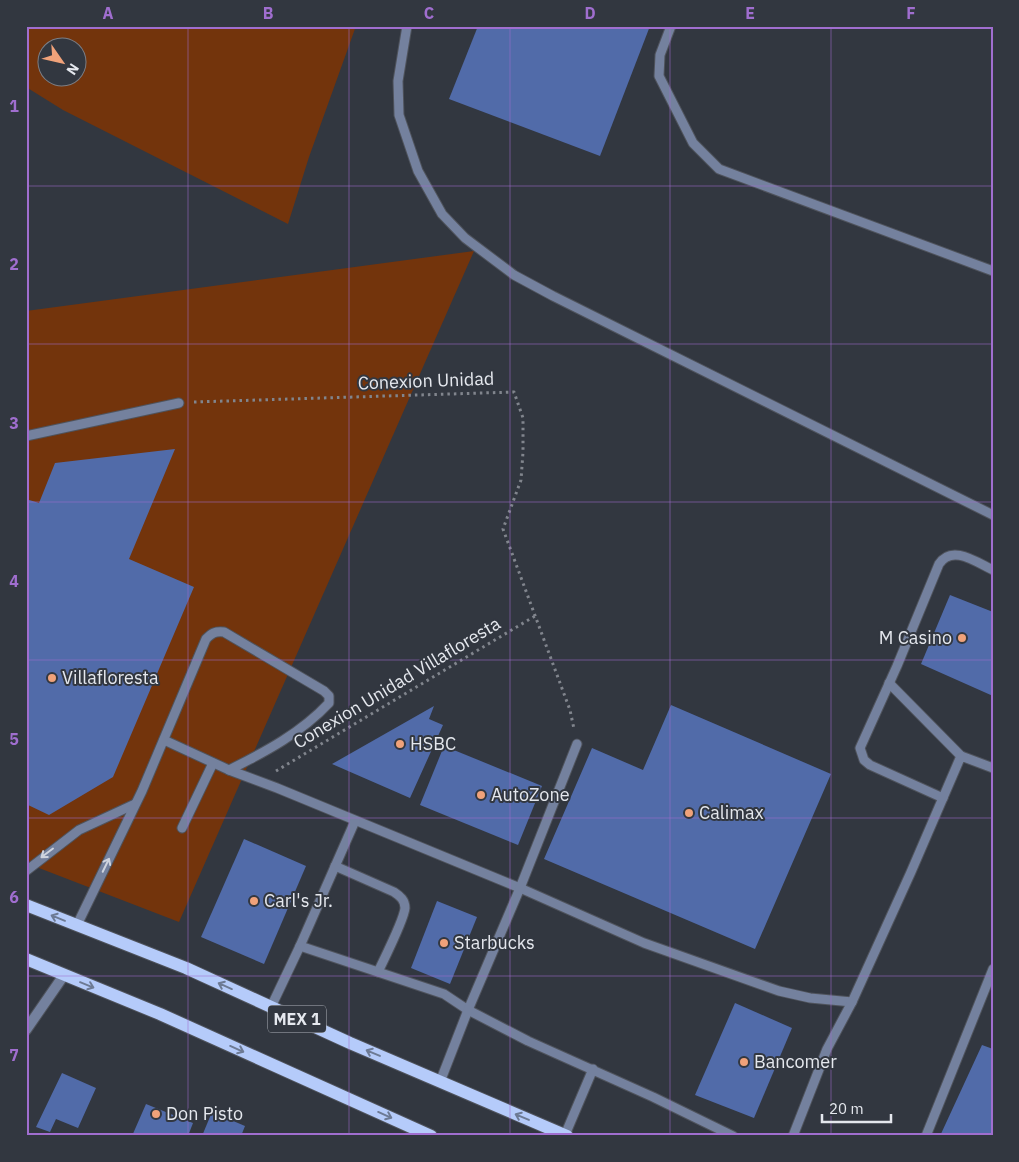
<svg xmlns="http://www.w3.org/2000/svg" width="1019" height="1162" font-family="'IBM Plex Sans',sans-serif">
  <rect width="100%" height="100%" fill="#323740"/>
  <g fill="#73340c" fill-rule="evenodd">
    <path d="M26,26H356L309,157L288,224L63,110L26,87ZM48,48H78V78H48Z"/>
    <polygon points="474,251 179,922 26,863 26,311"/>
  </g>
  <g fill="#516ba9">
    <polygon points="478,26 650,26 600,156 449,99"/>
    <polygon points="175,449 129,559 194,587 113,777 49,815 26,804 26,499 39,503 55,463"/>
    <polygon points="950,595 993,612 993,696 921,664"/>
    <polygon points="671,705 831,774 755,949 544,859 592,748 643,770"/>
    <polygon points="434,706 429,719 443,725 410,798 332,764"/>
    <polygon points="444,746 542,786 518,845 420,805"/>
    <polygon points="244,839 306,866 264,964 201,937"/>
    <polygon points="437,901 477,917 450,984 411,968"/>
    <polygon points="735,1003 792,1028 754,1118 695,1095"/>
    <polygon points="982,1045 993,1049 993,1136 940,1136"/>
    <polygon points="62,1073 96,1088 78,1128 56,1119 50,1132 36,1127"/>
    <polygon points="146,1104 193,1123 188,1136 132,1136"/>
    <polygon points="212,1112 245,1126 241,1136 202,1136"/>
  </g>
  <g fill="none" stroke-linecap="round" stroke-linejoin="round">
    <defs>
      <g id="lane">
        <polyline points="407,26 398,81 399,115 418,171 442,214 465,238 514,275 553,296 993,515"/>
        <polyline points="671,26 660,55 659,76 693,143 719,169 993,271"/>
        <polyline points="26,436 179,403"/>
        <polyline points="889,683 961,756"/>
        <polyline points="164,740 229,770 277,788 520,888 644,943 779,991 810,998 852,1002"/>
        <path d="M943,798L870,765L864,760L860,748L897,666L939,564C952,544 976,562 993,570"/>
        <polyline points="182,828 213,763"/>
        <path d="M335,866L394,892C400,896 405,900 405,908C404,920 384,959 378,972"/>
        <polyline points="26,871 79,830 135,804"/>
        <path d="M77,925L142,791L206,639C212,633 215,631 224,632L324,691L329,696V703C301,733 265,752 229,770"/>
        <polyline points="300,946 444,994 468,1010 528,1041 653,1097 733,1136"/>
        <polyline points="271,1007 300,946 355,821"/>
        <polyline points="440,1082 468,1010 520,888 577,744"/>
        <polyline points="565,1135 593,1069"/>
        <polyline points="793,1136 827,1049 852,1002 911,872 961,756 993,768"/>
        <polyline points="926,1136 993,969"/>
      </g>
      <polyline id="street" points="26,1030 64,975"/>
      <g id="primary">
        <polyline points="26,905 186,968 350,1043 567,1136"/>
        <polyline points="26,959 160,1014 431,1136"/>
      </g>
    </defs>
    <use href="#lane" stroke="#4f535c" stroke-width="11"/>
    <use href="#street" stroke="#4f535c" stroke-width="12"/>
    <use href="#primary" stroke="#4f535c" stroke-width="14"/>
    <g stroke="#81858d" stroke-width="3" stroke-dasharray="2.5 4" stroke-linecap="butt">
      <polyline points="26,40 28,40"/>
      <polyline points="194,402 514,392 523,418 523,452 521,480 503,529 570,710 574,729"/>
      <polyline points="276,771 535,616"/>
    </g>
    <use href="#lane" stroke="#74819e" stroke-width="9"/>
    <use href="#street" stroke="#74819e" stroke-width="10"/>
    <use href="#primary" stroke="#b5cbfa" stroke-width="12"/>
  </g>
  <defs><path id="oneway-shaft" d="M-6 0H5M1.5-3L5.5 0L1.5 3" fill="none" stroke-width="1.6" stroke-linecap="round" stroke-linejoin="round" transform="scale(1.25)"/></defs>
  <g stroke="#ced3de">
    <use href="#oneway-shaft" transform="translate(47 853) rotate(143)"/>
    <use href="#oneway-shaft" transform="translate(106 865) rotate(-64)"/>
  </g>
  <g stroke="#6d7a94">
    <use href="#oneway-shaft" transform="translate(58 918) rotate(-158)"/>
    <use href="#oneway-shaft" transform="translate(87 985) rotate(22)"/>
    <use href="#oneway-shaft" transform="translate(225 986) rotate(-156)"/>
    <use href="#oneway-shaft" transform="translate(237 1049) rotate(24)"/>
    <use href="#oneway-shaft" transform="translate(373 1053) rotate(-157)"/>
    <use href="#oneway-shaft" transform="translate(385 1115) rotate(24)"/>
    <use href="#oneway-shaft" transform="translate(522 1117) rotate(-157)"/>
  </g>
  <path fill="none" stroke="#a06ecf" stroke-width="1" stroke-opacity="0.55" d="M188,26V1136M349,26V1136M510,26V1136M670,26V1136M831,26V1136M26,186H993M26,344H993M26,502H993M26,660H993M26,818H993M26,976H993"/>
  <g fill="#f0a27a" stroke="#323740" stroke-width="2">
    <circle cx="962" cy="638" r="5"/>
    <circle cx="52" cy="678" r="5"/>
    <circle cx="400" cy="744" r="5"/>
    <circle cx="481" cy="795" r="5"/>
    <circle cx="689" cy="813" r="5"/>
    <circle cx="254" cy="901" r="5"/>
    <circle cx="444" cy="943" r="5"/>
    <circle cx="744" cy="1062" r="5"/>
    <circle cx="156" cy="1114" r="5"/>
  </g>
  <g text-anchor="middle" stroke-width="4" stroke-linejoin="round" paint-order="stroke">
    <rect fill="#323740" stroke="#afb3ba" stroke-width="1" x="268" y="1005.5" width="58" height="27" rx="4"/>
    <g font-size="16" font-weight="bold" fill="#e5e8ee">
      <text x="297" y="1025">MEX 1</text>
    </g>
    <g font-size="18" fill="#e5e8ee" stroke="#323740">
      <text transform="translate(426 381) rotate(-2)" y="6">Conexion Unidad</text>
      <text transform="translate(397 683) rotate(-31)" y="6">Conexion Unidad Villafloresta</text>
    </g>
    <g font-size="18" fill="#e5e8ee" stroke="#323740" text-anchor="start">
      <text x="952" y="644" text-anchor="end">M Casino</text>
      <text x="62" y="684">Villafloresta</text>
      <text x="410" y="750">HSBC</text>
      <text x="491" y="801">AutoZone</text>
      <text x="699" y="819">Calimax</text>
      <text x="264" y="907">Carl's Jr.</text>
      <text x="454" y="949">Starbucks</text>
      <text x="754" y="1068">Bancomer</text>
      <text x="166" y="1120">Don Pisto</text>
    </g>
  </g>
  <rect width="1019" height="1162" fill="none" stroke="#323740" stroke-width="55"/>
  <g transform="translate(62 62) rotate(124)"><circle r="24" fill="#323740" stroke="#7a7e86"/>
  <path d="M0-4L9 19L0 12L-9 19Z" fill="#f0a27a"/>
  <text y="-8" font-size="14" font-weight="bold" text-anchor="middle" fill="#e5e8ee">N</text>
  </g>
  <path d="M822 1114v8h69v-8" fill="none" stroke="#e5e8ee" stroke-width="2.5"/>
  <text x="829" y="1114" font-size="15" fill="#e5e8ee" stroke="#323740" stroke-width="4" paint-order="stroke">20 m</text>
  <rect x="28" y="28" width="964" height="1106" fill="none" stroke="#a06ecf" stroke-width="2"/>
  <g font-size="16" text-anchor="middle" font-weight="bold" fill="#a06ecf">
    <text x="108" y="19">A</text>
    <text x="268" y="19">B</text>
    <text x="429" y="19">C</text>
    <text x="590" y="19">D</text>
    <text x="750" y="19">E</text>
    <text x="911" y="19">F</text>
    <text x="14" y="112">1</text>
    <text x="14" y="270">2</text>
    <text x="14" y="429">3</text>
    <text x="14" y="587">4</text>
    <text x="14" y="745">5</text>
    <text x="14" y="903">6</text>
    <text x="14" y="1061">7</text>
  </g>
</svg>
